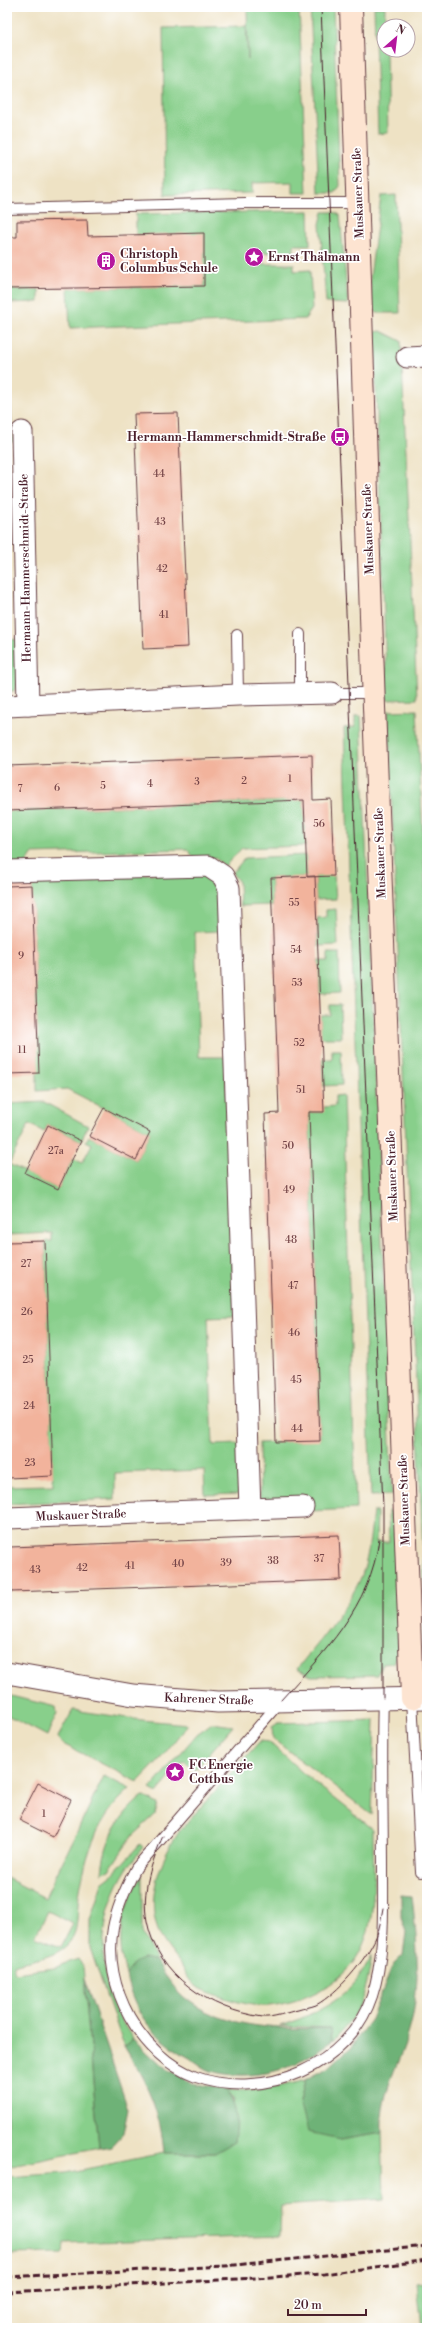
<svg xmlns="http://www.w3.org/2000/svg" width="434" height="2335" font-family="'Libre Bodoni',serif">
  <rect width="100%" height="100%" fill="#fff"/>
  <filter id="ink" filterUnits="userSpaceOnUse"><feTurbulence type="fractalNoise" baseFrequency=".025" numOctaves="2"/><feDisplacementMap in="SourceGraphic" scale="8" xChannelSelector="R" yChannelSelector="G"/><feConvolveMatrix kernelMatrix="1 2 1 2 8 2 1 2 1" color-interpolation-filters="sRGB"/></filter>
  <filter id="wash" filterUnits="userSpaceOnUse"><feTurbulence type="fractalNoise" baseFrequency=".012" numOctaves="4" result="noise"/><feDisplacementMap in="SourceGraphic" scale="16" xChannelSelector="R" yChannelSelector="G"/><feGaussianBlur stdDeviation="0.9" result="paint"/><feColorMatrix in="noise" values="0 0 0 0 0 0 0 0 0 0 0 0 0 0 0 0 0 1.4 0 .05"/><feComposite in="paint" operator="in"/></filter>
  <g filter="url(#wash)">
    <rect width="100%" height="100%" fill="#eee2c4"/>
    <g fill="#88cf8b" stroke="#69775b" fill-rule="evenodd">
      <polygon points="247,7 299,7 307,193 293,193 293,182 252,183 252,193 165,195 163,28 246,26 248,60"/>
      <polygon points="310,7 333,7 340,186 335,193 319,193"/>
      <polygon points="374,7 385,7 384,50 386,50 388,133 378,134"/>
      <polygon points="396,195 400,313 377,313 372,309 370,277 381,196"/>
      <polygon points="309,211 310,245 294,245 294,252 259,253 259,264 294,264 294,271 310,270 312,309 305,319 70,328 68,288 204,286 204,234 136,235 136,214"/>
      <polygon points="323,212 334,212 340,215 348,304 326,303 320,224"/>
      <polygon points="7,289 39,289 39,302 7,303"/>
      <polygon points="381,331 401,341 417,699 387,700 374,332"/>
      <polygon points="7,349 13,442 7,442"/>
      <polygon points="20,639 21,678 14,691 7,691 7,643 8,640"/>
      <polygon points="417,710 427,922 427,1648 388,711"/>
      <polygon points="355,716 361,716 392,1495 371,1496 344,728 355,727"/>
      <polygon points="304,800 306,846 242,848 225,866 215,858 194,858 187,849 32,854 26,864 7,864 7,811"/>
      <polygon points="306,855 307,877 271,878 272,905 240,906 239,882 232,873 245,858"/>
      <polygon points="198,873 214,882 219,890 221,931 195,932 199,1057 225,1057 235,1316 208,1317 213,1445 240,1444 241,1494 205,1495 204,1470 115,1473 115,1499 7,1504 7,1486 53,1485 45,1241 52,1241 52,1233 7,1235 7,1104 44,1102 88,1126 81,1141 48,1125 44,1132 29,1124 9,1164 58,1189 73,1158 82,1163 92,1144 86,1141 89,1136 136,1160 150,1132 67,1089 37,1091 37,1024 32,885 7,886 7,877"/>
      <polygon points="334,875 336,899 316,900 315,876"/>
      <polygon points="336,909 338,945 318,946 317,918 326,917 326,910"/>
      <polygon points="328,953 339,953 340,993 320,994 318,961 328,961"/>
      <polygon points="330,1005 340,1005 341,1038 321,1038 320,1015 330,1015"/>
      <polygon points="332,1050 341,1050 342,1085 323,1086 322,1059 332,1059"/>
      <polygon points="343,1095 356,1509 310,1511 260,1500 259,1443 320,1440 309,1112 323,1112 324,1107 335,1106 335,1096"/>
      <path d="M388,1511H394L399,1641L397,1656L394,1663L382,1664L377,1675L311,1676L297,1669C318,1642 342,1615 358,1584C369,1563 370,1535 373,1512H377L376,1542H389Z"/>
      <polygon points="7,1695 56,1707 57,1713 47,1736 7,1715"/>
      <polygon points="73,1710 142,1720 188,1724 161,1758 138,1782 61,1743 58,1737"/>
      <polygon points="375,1720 372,1815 273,1739 272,1727 278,1723"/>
      <polygon points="212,1723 233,1726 195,1770 184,1761 157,1793 150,1789 197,1734"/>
      <path d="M260,1741L269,1742L304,1774L373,1829C373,1866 378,1910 363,1945C348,1982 306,2002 269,2006C252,2008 211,1995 196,1986C189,1982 183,1969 179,1962C173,1954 166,1946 161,1937C143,1902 160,1859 181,1829Z"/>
      <path d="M104,1776L130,1789C97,1818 86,1853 79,1896C76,1914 80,1932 67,1945C53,1959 31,1959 13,1965L15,1973L54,1968L78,1959L83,1966L99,2148L7,2167V1878L45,1898ZM48,1911L73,1924L61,1947L35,1937Z"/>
      <path d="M143,1796L158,1804L155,1815L133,1835L109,1870L102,1873C104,1842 118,1816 143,1796Z"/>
      <path d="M140,1844L143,1847C136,1857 128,1866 122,1877C100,1916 98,1966 114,2007C119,2018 127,2029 133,2039L124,2046L90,1948V1920L102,1883L111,1876Z"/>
      <path d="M142,1875V1932L156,1961L143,1958L126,1975C115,1935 122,1910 142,1875Z"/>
      <path d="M372,1955C366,1993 361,2014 332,2041L331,2028L280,2026C306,2017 332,2007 352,1986C360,1978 366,1965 372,1955Z"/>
      <path d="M305,2080L300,2102L340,2139L382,2132L384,2199L281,2206L280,2236L64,2243L63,2253L7,2254V2177L66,2173L164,2153H215L234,2100L226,2090C256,2092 276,2088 305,2080Z"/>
      <polygon points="427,2282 427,2328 422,2328 417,2283"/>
    </g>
    <g fill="#6eb277" stroke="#5c6851">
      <path d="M401,1895L412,1896C417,1940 421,1980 411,2024C401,2064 380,2088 382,2132L340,2139L308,2132L300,2102L305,2080L328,2068L351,2047L371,2019L393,1965L403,1955L406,1932L401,1917Z"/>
      <path d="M143,1958L156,1961C165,1975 175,1991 189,2001C226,2029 286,2030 331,2028L332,2041C315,2052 295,2067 275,2071C257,2076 230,2077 211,2071C205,2069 199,2064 193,2060C157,2040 134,2017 126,1975L133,1965Z"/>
      <polygon points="84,1979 128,2109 123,2134 112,2146 99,2148"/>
      <path d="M133,2039L163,2067L192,2083L226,2090C239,2107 236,2122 234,2142L215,2153H164C160,2108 147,2084 124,2046Z"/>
    </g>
    <g id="blocks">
      <g fill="#f2b39c">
        <polygon points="87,220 88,236 204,233 204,286 7,289 7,237 17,237 17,221"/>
        <polygon points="178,413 188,647 143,649 134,414"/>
        <polygon points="312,755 313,800 331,799 334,876 307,877 304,800 7,811 7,766"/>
        <polygon points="315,876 324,1112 309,1112 320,1441 276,1442 265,1114 279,1113 271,878"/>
        <polygon points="32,885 39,1073 7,1074 7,886"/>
        <polygon points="104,1108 150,1132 136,1160 89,1136"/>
        <polygon points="48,1125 81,1141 58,1189 25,1173"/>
        <polygon points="45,1241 53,1476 8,1478 7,1242"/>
        <polygon points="339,1535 341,1580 12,1592 10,1547"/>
        <polygon points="38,1783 71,1800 53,1837 19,1820"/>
      </g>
    </g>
  </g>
  <g filter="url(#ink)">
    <use href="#blocks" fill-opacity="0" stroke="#633c42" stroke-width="1"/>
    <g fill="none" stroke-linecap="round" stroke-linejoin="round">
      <defs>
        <g id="lane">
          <polyline points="7,209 245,203 358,203"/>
          <polyline points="300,634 300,694"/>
          <polyline points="237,635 238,695"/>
          <polyline points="332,693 374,693"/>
          <polyline points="412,1698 421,1872"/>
          <path d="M280,1702L136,1868C126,1887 117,1906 113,1928C102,1986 140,2056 196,2077C264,2101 349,2066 372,1996C385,1956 383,1912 383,1871C383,1813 381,1756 383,1698"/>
        </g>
        <g id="street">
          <polyline points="407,357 427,356"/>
          <polyline points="22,432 28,705"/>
          <polyline points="7,706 238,695 332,693"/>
          <polyline points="7,871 208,866 223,876 229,888 250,1509"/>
          <polyline points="7,1518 303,1507"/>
          <polyline points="7,1673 133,1695 218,1702 427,1698"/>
        </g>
        <polyline id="secondary" points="351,7 374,707 412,1698"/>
      </defs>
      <use href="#lane" stroke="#633c42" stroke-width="12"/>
      <use href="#street" stroke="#633c42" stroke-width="23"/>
      <use href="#secondary" stroke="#633c42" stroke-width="24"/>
      <use href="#lane" stroke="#fff" stroke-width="10"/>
      <use href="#street" stroke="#fff" stroke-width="21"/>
      <use href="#secondary" stroke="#fde4d1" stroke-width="22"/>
      <g stroke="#4a1f2b" stroke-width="1">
        <polyline points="321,7 383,1507 383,1698"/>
        <path d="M281,1700C324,1652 371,1606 379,1539"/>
        <path d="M163,1836C152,1861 141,1892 147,1921C157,1975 210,2010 263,2017C273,2018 288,2012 298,2010C304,2008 311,2007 316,2005C338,1993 366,1960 376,1937C380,1928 381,1918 383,1908"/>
      </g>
      <g stroke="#4a1f2b" stroke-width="3" stroke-dasharray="6 3" stroke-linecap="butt">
        <polyline points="7,2277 225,2266 427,2246"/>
        <polyline points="7,2292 324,2274 427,2260"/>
      </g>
    </g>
  </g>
  <defs>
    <symbol id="sight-disc" viewBox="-11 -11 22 22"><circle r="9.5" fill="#b5179e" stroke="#fff"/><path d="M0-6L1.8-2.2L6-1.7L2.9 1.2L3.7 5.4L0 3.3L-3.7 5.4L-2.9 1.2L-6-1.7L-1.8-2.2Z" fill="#fff"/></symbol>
    <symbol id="building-disc" viewBox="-11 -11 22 22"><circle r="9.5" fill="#b5179e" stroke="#fff"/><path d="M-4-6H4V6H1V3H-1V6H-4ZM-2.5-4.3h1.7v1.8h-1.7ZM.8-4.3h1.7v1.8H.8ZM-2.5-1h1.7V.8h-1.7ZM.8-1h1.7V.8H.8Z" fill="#fff"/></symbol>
    <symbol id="bus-disc" viewBox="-11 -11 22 22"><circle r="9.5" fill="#b5179e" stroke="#fff"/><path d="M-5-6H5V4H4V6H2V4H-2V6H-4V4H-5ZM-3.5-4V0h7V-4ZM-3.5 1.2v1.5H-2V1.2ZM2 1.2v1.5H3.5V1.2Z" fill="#fff"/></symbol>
  </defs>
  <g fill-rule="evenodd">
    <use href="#sight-disc" x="243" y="246" width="22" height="22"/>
    <use href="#building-disc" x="95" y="250" width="22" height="22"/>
    <use href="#bus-disc" x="329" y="426" width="22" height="22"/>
    <use href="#sight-disc" x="164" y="1761" width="22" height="22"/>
  </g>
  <g text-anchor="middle" stroke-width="3.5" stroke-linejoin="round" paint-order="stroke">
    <g font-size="10" fill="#744447">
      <text x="159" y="477">44</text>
      <text x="160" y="525">43</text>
      <text x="162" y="572">42</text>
      <text x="164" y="618">41</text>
      <text x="290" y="782">1</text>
      <text x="244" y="784">2</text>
      <text x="197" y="785">3</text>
      <text x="150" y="787">4</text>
      <text x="103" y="789">5</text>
      <text x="57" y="791">6</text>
      <text x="20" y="792">7</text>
      <text x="319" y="827">56</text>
      <text x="294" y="906">55</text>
      <text x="296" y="953">54</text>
      <text x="21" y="959">9</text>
      <text x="297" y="986">53</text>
      <text x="299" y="1046">52</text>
      <text x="22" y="1053">11</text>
      <text x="301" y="1093">51</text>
      <text x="288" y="1149">50</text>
      <text x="56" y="1154">27a</text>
      <text x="289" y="1193">49</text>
      <text x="291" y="1243">48</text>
      <text x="26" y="1267">27</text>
      <text x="293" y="1289">47</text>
      <text x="27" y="1315">26</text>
      <text x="294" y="1336">46</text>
      <text x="28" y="1363">25</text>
      <text x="296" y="1383">45</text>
      <text x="29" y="1409">24</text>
      <text x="297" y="1432">44</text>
      <text x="30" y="1466">23</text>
      <text x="319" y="1562">37</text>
      <text x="273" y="1564">38</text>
      <text x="226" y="1566">39</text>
      <text x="178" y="1567">40</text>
      <text x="130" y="1569">41</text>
      <text x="82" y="1571">42</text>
      <text x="35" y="1573">43</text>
      <text x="44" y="1817">1</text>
    </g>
    <g font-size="12" fill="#4a1f2b" stroke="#fff">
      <text transform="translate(358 193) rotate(-92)" y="4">Muskauer Straße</text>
      <text transform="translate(368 529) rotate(-92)" y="4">Muskauer Straße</text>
      <text transform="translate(25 568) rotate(-91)" y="4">Hermann-Hammerschmidt-Straße</text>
      <text transform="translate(380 853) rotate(-92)" y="4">Muskauer Straße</text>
      <text transform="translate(392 1176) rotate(-92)" y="4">Muskauer Straße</text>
      <text transform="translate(404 1500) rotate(-92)" y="4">Muskauer Straße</text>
      <text transform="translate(81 1515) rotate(-2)" y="4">Muskauer Straße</text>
      <text transform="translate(209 1699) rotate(2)" y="4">Kahrener Straße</text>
    </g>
    <g font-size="12" font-weight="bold" fill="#4a1f2b" stroke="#fff" text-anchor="start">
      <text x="120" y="258">Christoph<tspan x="120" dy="14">Columbus Schule</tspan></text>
      <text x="268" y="261">Ernst Thälmann</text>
      <text x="326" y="441" text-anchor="end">Hermann-Hammerschmidt-Straße</text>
      <text x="189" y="1769">FC Energie<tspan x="189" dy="14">Cottbus</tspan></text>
    </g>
  </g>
  <rect width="434" height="2335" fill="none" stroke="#fff" stroke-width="24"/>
  <g transform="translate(396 38) rotate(28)"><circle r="19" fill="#ffffff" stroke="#b7a5aa"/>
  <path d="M0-3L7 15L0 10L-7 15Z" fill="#b5179e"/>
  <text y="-6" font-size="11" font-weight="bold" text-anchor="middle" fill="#4a1f2b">N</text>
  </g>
  <path d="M288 2309v6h78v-6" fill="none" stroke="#4a1f2b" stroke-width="2"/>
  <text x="294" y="2309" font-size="12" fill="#4a1f2b" stroke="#ffffff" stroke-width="3" paint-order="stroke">20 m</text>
</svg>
